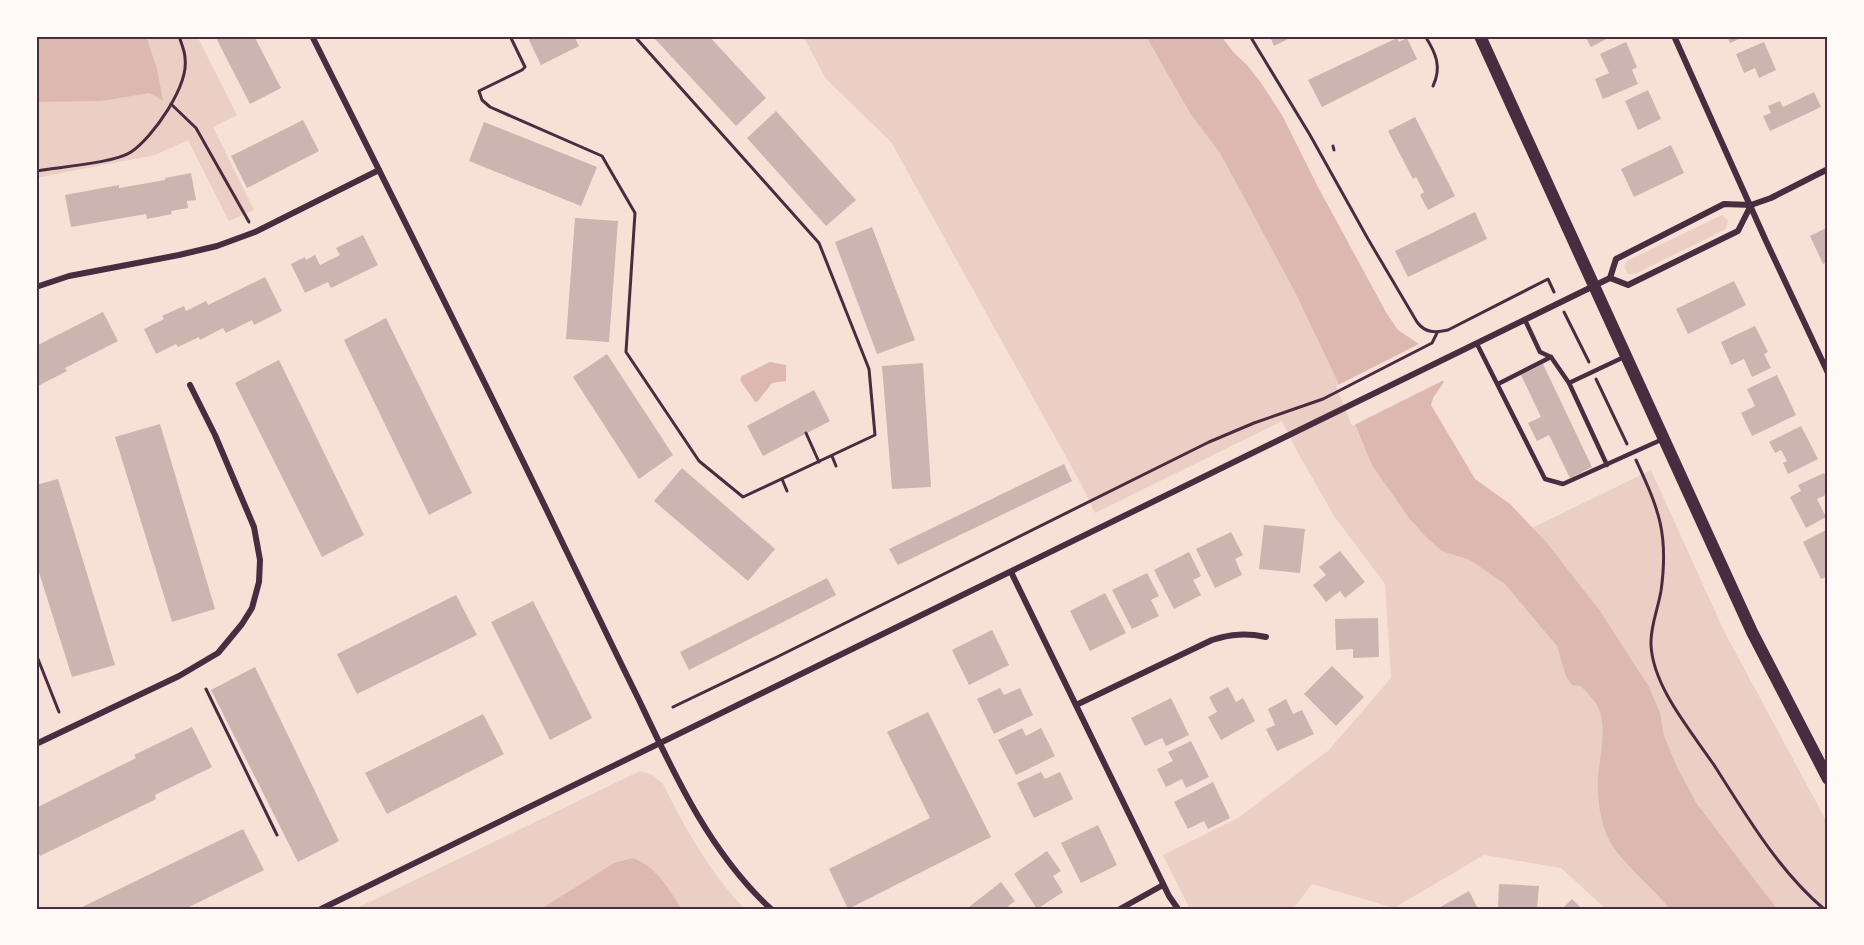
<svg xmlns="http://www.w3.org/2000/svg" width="1864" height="945" font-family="'Exo 2',sans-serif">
  <rect width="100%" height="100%" fill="#f7e1d7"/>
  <g fill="#ebcfc5">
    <polygon points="36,36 197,36 237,115 213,127 254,210 229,221 188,140 155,155 36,178"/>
    <polygon points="803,36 1195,36 1453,517 1532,528 1651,470 1724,631 1828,824 1828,909 1606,909 1561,868 1484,855 1394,908 1312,884 1293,909 1190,909 1163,855 1238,818 1329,750 1391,678 1385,584 1334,516 1298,453 1282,421 1095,513 1080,482 891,142 826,79"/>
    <polygon points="1722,215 1728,220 1726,229 1635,274 1628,274 1624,266 1627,261"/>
    <path d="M640,771L653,775L663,784C685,828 710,873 745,909H355Z"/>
  </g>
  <g fill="#dcb8b0">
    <polygon points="36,36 146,36 157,69 163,101 150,93 101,101 36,102"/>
    <path d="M1146,36H1221L1234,53L1247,65L1259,80L1282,115L1318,187L1387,314L1398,330L1422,346L1444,382L1433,398L1431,405L1475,479L1510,504L1547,543L1600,611L1649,687L1660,713L1664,736L1677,767L1697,804L1777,909H1670C1654,889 1620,861 1609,840C1600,822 1597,797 1598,777C1600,756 1606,732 1600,712C1597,702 1588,694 1581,686L1572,685L1566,676L1557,646L1505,584L1470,560L1442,551L1427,538L1409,518L1372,465L1336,378L1295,292L1220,153L1190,113Z"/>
    <polygon points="770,362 786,365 786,381 772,383 758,401 755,402 740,380 742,376"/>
    <path d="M633,858C657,867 668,889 682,909H541L614,863Z"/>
  </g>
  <polygon fill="#f7e1d7" points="1423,342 1446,379 1352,426 1336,386"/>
  <g fill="#ccb4b1">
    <polygon points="215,36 254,36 281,88 250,104"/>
    <polygon points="527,36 574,36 579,46 541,65"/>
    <polygon points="658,36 709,36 766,98 736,126 655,39"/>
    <polygon points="1270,36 1289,36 1290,38 1274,46"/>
    <polygon points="1585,36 1612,36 1591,47"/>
    <polygon points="1727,36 1746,36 1730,43"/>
    <polygon points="1397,38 1399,42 1407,38 1417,59 1322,107 1308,80"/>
    <polygon points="1626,42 1637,67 1632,70 1638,84 1603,99 1595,79 1609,73 1600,54"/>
    <polygon points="1764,42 1776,70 1759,78 1755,68 1744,73 1736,54"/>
    <polygon points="1648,90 1661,119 1638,130 1625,101"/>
    <polygon points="1814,92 1821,107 1770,131 1763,116 1771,113 1768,106 1780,101 1783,107"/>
    <polygon points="776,111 856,200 826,226 747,138"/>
    <polygon points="1415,117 1455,196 1428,210 1420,195 1424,192 1416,177 1413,179 1388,131"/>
    <polygon points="303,120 319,151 247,188 231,156"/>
    <polygon points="484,122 597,167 581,206 469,161"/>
    <polygon points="1671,145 1684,173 1634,197 1621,169"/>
    <polygon points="191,173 196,200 187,201 188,208 171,211 172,214 147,219 146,214 71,227 65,195 119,185 119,188 165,180 165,178"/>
    <polygon points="1475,212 1487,239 1408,277 1395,251"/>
    <polygon points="575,218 618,221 609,342 566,339"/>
    <polygon points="872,227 915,340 877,354 835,242"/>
    <polygon points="1828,227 1828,262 1823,264 1810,236"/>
    <polygon points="363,235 378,265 331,288 328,282 305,293 291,264 305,257 306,260 315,255 320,265 340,255 336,248"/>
    <polygon points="265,277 282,311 254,325 252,320 226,333 223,328 200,340 199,337 178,347 176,344 156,354 144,329 164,319 162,316 184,306 186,311 206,301 208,305"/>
    <polygon points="1734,281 1746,305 1688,334 1676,309"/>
    <polygon points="103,312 118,341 65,368 67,371 36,387 36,354 38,353 36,346"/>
    <polygon points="386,318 472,493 429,515 344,340"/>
    <polygon points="1755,326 1768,352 1764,354 1771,368 1752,377 1744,359 1731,365 1721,342"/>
    <polygon points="607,354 673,455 639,479 573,377"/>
    <polygon points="279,360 364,535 322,557 235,383"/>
    <polygon points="923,363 931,487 892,489 882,366"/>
    <polygon points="1543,364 1592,467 1570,478 1549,435 1537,441 1528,423 1541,417 1521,375"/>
    <polygon points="1777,375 1796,415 1752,436 1741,413 1755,406 1747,389"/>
    <polygon points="814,390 830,421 763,456 747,426"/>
    <polygon points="160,424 215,609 172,622 115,437"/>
    <polygon points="1801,426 1818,459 1788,474 1783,463 1787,461 1781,450 1775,453 1769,442"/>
    <polygon points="1064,464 1072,481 898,565 889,549"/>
    <polygon points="682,468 775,549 748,581 654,501"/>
    <polygon points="1824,473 1828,481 1828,494 1817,499 1826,517 1806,528 1790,497 1801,491 1798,485"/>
    <polygon points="58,479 115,665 72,677 36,563 36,485"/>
    <polygon points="1264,525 1305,529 1300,573 1259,569"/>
    <polygon points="1828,529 1828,576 1821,579 1803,542"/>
    <polygon points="1231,532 1243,555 1235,559 1242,575 1215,588 1196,549"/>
    <polygon points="1340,551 1365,582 1345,598 1340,591 1326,602 1313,585 1326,575 1319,567"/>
    <polygon points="1189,552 1201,576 1193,580 1201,595 1174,609 1154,570"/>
    <polygon points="1147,573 1159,596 1151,600 1159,616 1132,629 1112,590"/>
    <polygon points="827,578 836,595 689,670 680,652"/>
    <polygon points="1105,593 1126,633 1090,651 1070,611"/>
    <polygon points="456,595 477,635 357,694 337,654"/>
    <polygon points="533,601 592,718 550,740 491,622"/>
    <polygon points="1378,618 1379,657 1353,658 1353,649 1336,650 1335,619"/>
    <polygon points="992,630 1009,665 969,685 952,650"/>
    <polygon points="1332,666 1364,697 1336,726 1304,694"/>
    <polygon points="255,667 339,841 298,862 211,690"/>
    <polygon points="1228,687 1236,702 1243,698 1255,721 1221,740 1208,717 1217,712 1209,697"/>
    <polygon points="1000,688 1004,695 1020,688 1033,715 994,734 977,699"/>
    <polygon points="1171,698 1189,735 1166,746 1162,738 1145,746 1131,718"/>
    <polygon points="1286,699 1293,714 1302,710 1314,734 1277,751 1266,729 1275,725 1268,709"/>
    <polygon points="928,712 991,837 848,909 829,869 930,818 887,732"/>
    <polygon points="483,714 504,754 387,814 365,773"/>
    <polygon points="192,727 212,767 155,795 156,799 40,856 38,853 36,854 36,808 136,758 134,755"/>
    <polygon points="1022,728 1026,736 1041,728 1055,756 1016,775 998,740"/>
    <polygon points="1191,741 1209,777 1186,788 1182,779 1166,787 1157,769 1173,761 1168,752"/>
    <polygon points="1041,772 1045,779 1060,772 1073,799 1034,818 1017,783"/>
    <polygon points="1213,782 1230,818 1208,829 1204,821 1188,829 1174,802"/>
    <polygon points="1098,825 1117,865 1081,883 1061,843"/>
    <polygon points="243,829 264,870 185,909 78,909"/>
    <polygon points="1047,851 1061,871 1053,876 1063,892 1037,909 1014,874"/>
    <polygon points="1001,882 1015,901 1008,906 1011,909 971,909 969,907"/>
    <polygon points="1499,884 1539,886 1537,909 1498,909"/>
    <polygon points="1469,891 1478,909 1437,909"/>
    <polygon points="1572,899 1582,909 1562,909"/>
  </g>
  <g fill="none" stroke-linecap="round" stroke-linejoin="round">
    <g stroke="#4a2c40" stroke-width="3">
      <polyline points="510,36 525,67 522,70 479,91 482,100 490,107 602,156 635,213 626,352 699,461 743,497 875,435 869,369 819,243 637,39 636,36"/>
      <path d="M1250,36L1310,135L1368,239L1417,322C1425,333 1435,333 1448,330L1548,279L1554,292"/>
      <path d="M1425,36C1436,53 1442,67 1433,86"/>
      <polyline points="171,104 196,128 249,222"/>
      <polyline points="1333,146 1334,150"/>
      <path d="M36,171C58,167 115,163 131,152C153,137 189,86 185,58C185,51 181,43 179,36"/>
      <polyline points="1564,312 1589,362"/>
      <polyline points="1596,379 1627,444"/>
      <polyline points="806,433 819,462"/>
      <polyline points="832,456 836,466"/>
      <path d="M1636,460C1659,510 1669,534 1661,591C1658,609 1650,627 1651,645C1653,687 1691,731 1714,765C1746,815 1778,870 1824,909"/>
      <polyline points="782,479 787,491"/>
      <polyline points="36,654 59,712"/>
      <polyline points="206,689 277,835"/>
      <polyline points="673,707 777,657 1209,442 1254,423 1323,399 1432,343 1437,333"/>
    </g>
    <g stroke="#4a2c40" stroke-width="4.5">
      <polyline points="1525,320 1540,352 1551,357 1569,383 1607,465"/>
      <polyline points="1477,344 1545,479 1563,484 1663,439"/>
      <polyline points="1569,383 1624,357"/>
      <polyline points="1498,384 1551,357"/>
    </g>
    <g stroke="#4a2c40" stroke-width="6">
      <path d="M312,36C397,206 483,377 565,548C590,599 614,650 639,700C674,774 710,853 771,909"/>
      <polyline points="1674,36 1766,241 1828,373"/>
      <polyline points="1610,278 1628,285 1738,231 1751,205"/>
      <polyline points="36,287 69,276 179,255 217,246 255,232 379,170"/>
      <polyline points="1011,572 1169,896 1178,909"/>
      <path d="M1076,705L1212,640C1231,634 1246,633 1266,637"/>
      <polyline points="36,744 179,676 218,653 242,624 252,608 259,582 260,560 254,527 215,435 190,385"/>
      <polyline points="321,909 1610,278 1616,259 1724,204 1751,205 1771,198 1828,169"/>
      <polyline points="1120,909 1163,885"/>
    </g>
    <polyline stroke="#4a2c40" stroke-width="12" points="1480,36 1752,632 1828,779"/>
  </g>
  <rect width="1864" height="945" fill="none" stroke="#fffaf5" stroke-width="75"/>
  <rect x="38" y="38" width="1788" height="870" fill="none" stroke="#4a2c40" stroke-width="2"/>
</svg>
